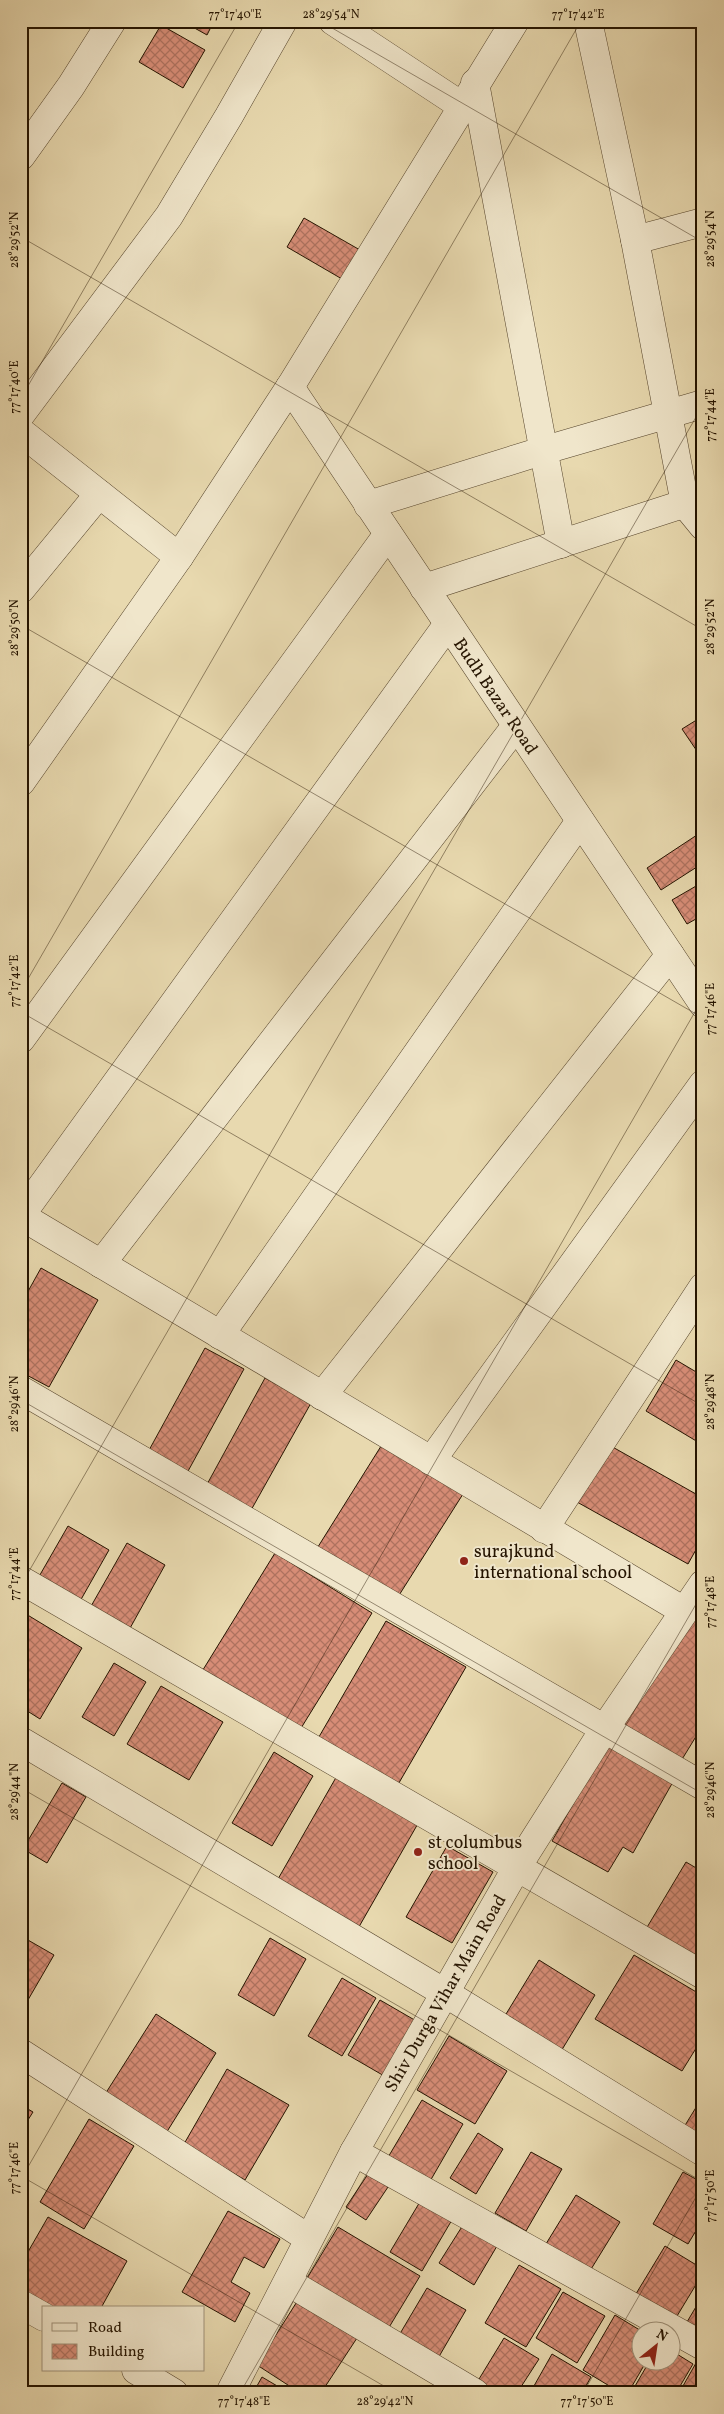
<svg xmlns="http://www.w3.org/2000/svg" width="724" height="2414" font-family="Vollkorn,serif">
  <defs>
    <pattern id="building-cross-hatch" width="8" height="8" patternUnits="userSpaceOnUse" patternTransform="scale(1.25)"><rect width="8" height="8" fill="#d78d77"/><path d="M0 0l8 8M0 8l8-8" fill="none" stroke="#ae725f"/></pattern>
  </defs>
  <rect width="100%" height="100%" fill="#e8d9af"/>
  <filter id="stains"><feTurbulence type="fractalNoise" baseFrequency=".004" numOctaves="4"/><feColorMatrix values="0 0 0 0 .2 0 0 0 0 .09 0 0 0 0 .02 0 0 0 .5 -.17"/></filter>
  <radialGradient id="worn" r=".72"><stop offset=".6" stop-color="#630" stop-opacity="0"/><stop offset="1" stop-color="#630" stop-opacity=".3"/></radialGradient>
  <g fill="url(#building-cross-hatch)" stroke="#251400">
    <polygon points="182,21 214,21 207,35"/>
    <polygon points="161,25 205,50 183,88 139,62"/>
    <polygon points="304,218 360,250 342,279 287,247"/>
    <polygon points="703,716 703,760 682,729"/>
    <polygon points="703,831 703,863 661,890 647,868"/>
    <polygon points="703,882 703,915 687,924 672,900"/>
    <polygon points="41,1268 98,1300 49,1387 21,1372 21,1304"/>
    <polygon points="205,1348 244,1369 187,1473 148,1452"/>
    <polygon points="676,1360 703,1376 703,1445 646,1411"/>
    <polygon points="265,1378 311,1403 250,1512 205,1488"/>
    <polygon points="383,1443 463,1494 396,1600 316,1550"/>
    <polygon points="609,1445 703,1498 703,1537 688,1564 577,1502"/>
    <polygon points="68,1526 109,1550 79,1603 37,1580"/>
    <polygon points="127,1543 165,1565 129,1630 90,1608"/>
    <polygon points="275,1553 372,1613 298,1733 201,1673"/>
    <polygon points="703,1603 703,1725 681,1761 623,1726"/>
    <polygon points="21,1611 82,1648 40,1719 21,1707"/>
    <polygon points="386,1621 466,1667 396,1788 316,1742"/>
    <polygon points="114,1663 146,1682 114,1736 82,1717"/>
    <polygon points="161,1686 223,1722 189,1780 127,1744"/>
    <polygon points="608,1743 674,1780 633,1853 623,1847 608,1872 552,1841"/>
    <polygon points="274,1752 313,1776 272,1846 232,1823"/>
    <polygon points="703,1756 703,1776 694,1770"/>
    <polygon points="338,1774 420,1820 356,1932 274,1886"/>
    <polygon points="62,1783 86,1797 47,1863 23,1849"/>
    <polygon points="447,1846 493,1872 452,1943 406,1917"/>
    <polygon points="686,1862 703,1872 703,1963 646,1929"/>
    <polygon points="21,1936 54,1955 21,2012"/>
    <polygon points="270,1938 306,1959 274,2016 238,1995"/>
    <polygon points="634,1955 703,1996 703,2037 682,2071 595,2019"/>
    <polygon points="539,1960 595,1995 560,2053 503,2019"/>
    <polygon points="342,1978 376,1998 342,2056 308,2036"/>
    <polygon points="380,2000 418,2022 386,2077 348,2055"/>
    <polygon points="156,2014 216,2053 163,2138 102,2099"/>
    <polygon points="449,2036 507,2071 475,2124 417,2090"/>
    <polygon points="227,2069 289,2105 245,2180 184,2144"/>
    <polygon points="703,2096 703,2138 684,2127"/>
    <polygon points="422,2100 463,2124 429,2183 387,2159"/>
    <polygon points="21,2105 33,2112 21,2131"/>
    <polygon points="89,2119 134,2146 84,2229 40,2202"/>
    <polygon points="478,2133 503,2149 476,2194 450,2178"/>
    <polygon points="531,2152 562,2169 526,2231 495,2213"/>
    <polygon points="372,2168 392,2181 366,2220 346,2207"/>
    <polygon points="683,2172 703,2183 703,2219 688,2244 653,2224"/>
    <polygon points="424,2195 456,2213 422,2271 390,2252"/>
    <polygon points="576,2195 620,2222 585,2279 541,2252"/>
    <polygon points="228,2211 280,2239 264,2268 244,2257 231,2282 250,2293 235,2322 182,2292"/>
    <polygon points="48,2217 127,2261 101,2308 55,2308 21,2289 21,2264"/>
    <polygon points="463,2225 497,2246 474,2285 439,2263"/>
    <polygon points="338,2227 420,2276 385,2334 303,2285"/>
    <polygon points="665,2246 703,2269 703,2273 671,2326 631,2302"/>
    <polygon points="519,2265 561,2289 526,2347 485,2323"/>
    <polygon points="427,2288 466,2310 437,2360 398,2337"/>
    <polygon points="563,2292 605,2316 577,2363 536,2338"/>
    <polygon points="703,2295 703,2338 684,2327"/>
    <polygon points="298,2300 357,2338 321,2393 287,2393 291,2387 257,2365"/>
    <polygon points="615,2315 643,2332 642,2332 642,2362 646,2362 628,2393 621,2393 583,2370"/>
    <polygon points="504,2338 539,2359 517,2393 490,2393 476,2384"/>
    <polygon points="672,2351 693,2364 676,2393 631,2393 649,2362 672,2362"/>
    <polygon points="552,2354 591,2377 582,2393 530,2393"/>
    <polygon points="696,2363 703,2367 703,2393 679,2393"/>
    <polygon points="262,2377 284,2390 282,2393 253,2393"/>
    <polygon points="608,2387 619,2393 605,2393"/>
  </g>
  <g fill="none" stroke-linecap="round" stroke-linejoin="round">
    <defs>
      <g id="minor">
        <polyline points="333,21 462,106"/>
        <polyline points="588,21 635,240 685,504 703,526"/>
        <polyline points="475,83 561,544"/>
        <polyline points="21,156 71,86 112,21"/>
        <polyline points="635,240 703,222"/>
        <polyline points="290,387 703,1004"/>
        <polyline points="21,414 169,216 229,116 283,21"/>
        <polyline points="21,432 179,557"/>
        <polyline points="368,505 545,450 703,404"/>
        <polyline points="424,588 674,507 703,500"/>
        <polyline points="21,589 99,494"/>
        <polyline points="21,782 179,557 290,387 515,21"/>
        <polyline points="21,1039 388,534"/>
        <polyline points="21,1215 448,624"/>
        <polyline points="21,1216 684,1611"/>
        <polyline points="101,1264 516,726"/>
        <polyline points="220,1335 580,821"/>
        <polyline points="21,1390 703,1786"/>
        <polyline points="322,1396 670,955"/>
        <polyline points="431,1461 703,1084"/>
        <polyline points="544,1529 703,1287"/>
        <polyline points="21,1580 703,1975"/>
        <polyline points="21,1741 445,1993 703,2152"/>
        <polyline points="21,2053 308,2238"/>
        <polyline points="354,2152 703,2346"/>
        <polyline points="288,2282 475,2393"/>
        <polyline points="21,2304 44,2317"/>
        <polyline points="136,2370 174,2393"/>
        <polyline points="230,2393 354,2152 517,1867 605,1728 703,1584"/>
      </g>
    </defs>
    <use href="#minor" stroke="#56452c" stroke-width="29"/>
    <use href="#minor" stroke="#f0e6cb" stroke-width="28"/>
  </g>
  <path fill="none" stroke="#251400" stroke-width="1" stroke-opacity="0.45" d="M320,21L703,242M21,237L703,630M21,398L239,21M21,625L703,1018M21,991L581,21M21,1012L703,1406M21,1400L703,1794M21,1585L703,405M21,1788L703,2182M21,2176L396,2393M21,2179L703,998M240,2393L703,1592M583,2393L703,2185"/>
  <g fill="#8f2418" stroke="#f0e6cb" stroke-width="2">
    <circle cx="464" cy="1561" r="5"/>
    <circle cx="418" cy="1852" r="5"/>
  </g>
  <g text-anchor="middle" stroke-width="4" stroke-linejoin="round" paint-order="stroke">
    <g font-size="18" fill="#251400" stroke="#f0e6cb">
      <text transform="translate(496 696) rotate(56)" y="6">Budh Bazar Road</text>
      <text transform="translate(445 1993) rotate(-60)" y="6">Shiv Durga Vihar Main Road</text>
    </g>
    <g font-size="18" fill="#251400" stroke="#f0e6cb" text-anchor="start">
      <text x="474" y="1557">surajkund<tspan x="474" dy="21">international school</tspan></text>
      <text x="428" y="1848">st columbus<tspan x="428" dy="21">school</tspan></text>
    </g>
  </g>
  <rect width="724" height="2414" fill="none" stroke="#e8d9af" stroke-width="55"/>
  <rect x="42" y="2306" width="162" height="65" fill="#f0e6cb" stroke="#9f927a"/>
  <rect x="52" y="2323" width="25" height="8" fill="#f0e6cb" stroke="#9f927a"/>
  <text x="88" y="2332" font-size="15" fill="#251400">Road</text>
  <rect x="52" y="2344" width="25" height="15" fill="url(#building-cross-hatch)" stroke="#9f927a"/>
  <text x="88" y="2356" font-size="15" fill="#251400">Building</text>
  <g transform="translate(656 2346) rotate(30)"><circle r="24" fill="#f0e6cb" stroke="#9f927a"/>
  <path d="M0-4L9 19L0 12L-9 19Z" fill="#8f2418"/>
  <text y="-8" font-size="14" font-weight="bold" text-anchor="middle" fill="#251400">N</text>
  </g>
  <rect x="28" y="28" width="668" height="2358" fill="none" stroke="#251400" stroke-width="2"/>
  <g font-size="12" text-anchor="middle" fill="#251400">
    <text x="235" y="18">77°17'40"E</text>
    <text x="331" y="18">28°29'54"N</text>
    <text x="578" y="18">77°17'42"E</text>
    <text transform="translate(710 239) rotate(-90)" y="4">28°29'54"N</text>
    <text transform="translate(14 240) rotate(-90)" y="4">28°29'52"N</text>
    <text transform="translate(14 387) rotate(-90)" y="4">77°17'40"E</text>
    <text transform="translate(710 415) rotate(-90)" y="4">77°17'44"E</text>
    <text transform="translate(710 627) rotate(-90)" y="4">28°29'52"N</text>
    <text transform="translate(14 628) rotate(-90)" y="4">28°29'50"N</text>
    <text transform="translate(14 981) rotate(-90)" y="4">77°17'42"E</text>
    <text transform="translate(710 1009) rotate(-90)" y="4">77°17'46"E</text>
    <text transform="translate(710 1402) rotate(-90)" y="4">28°29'48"N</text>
    <text transform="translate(14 1404) rotate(-90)" y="4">28°29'46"N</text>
    <text transform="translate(14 1574) rotate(-90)" y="4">77°17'44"E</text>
    <text transform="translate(710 1602) rotate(-90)" y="4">77°17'48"E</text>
    <text transform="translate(710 1790) rotate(-90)" y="4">28°29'46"N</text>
    <text transform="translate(14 1792) rotate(-90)" y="4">28°29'44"N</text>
    <text transform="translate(14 2168) rotate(-90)" y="4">77°17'46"E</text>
    <text transform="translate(710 2196) rotate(-90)" y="4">77°17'50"E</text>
    <text x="244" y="2405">77°17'48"E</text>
    <text x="385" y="2405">28°29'42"N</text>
    <text x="587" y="2405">77°17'50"E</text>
  </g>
  <rect width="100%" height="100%" filter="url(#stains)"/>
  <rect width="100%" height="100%" fill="url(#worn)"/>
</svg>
